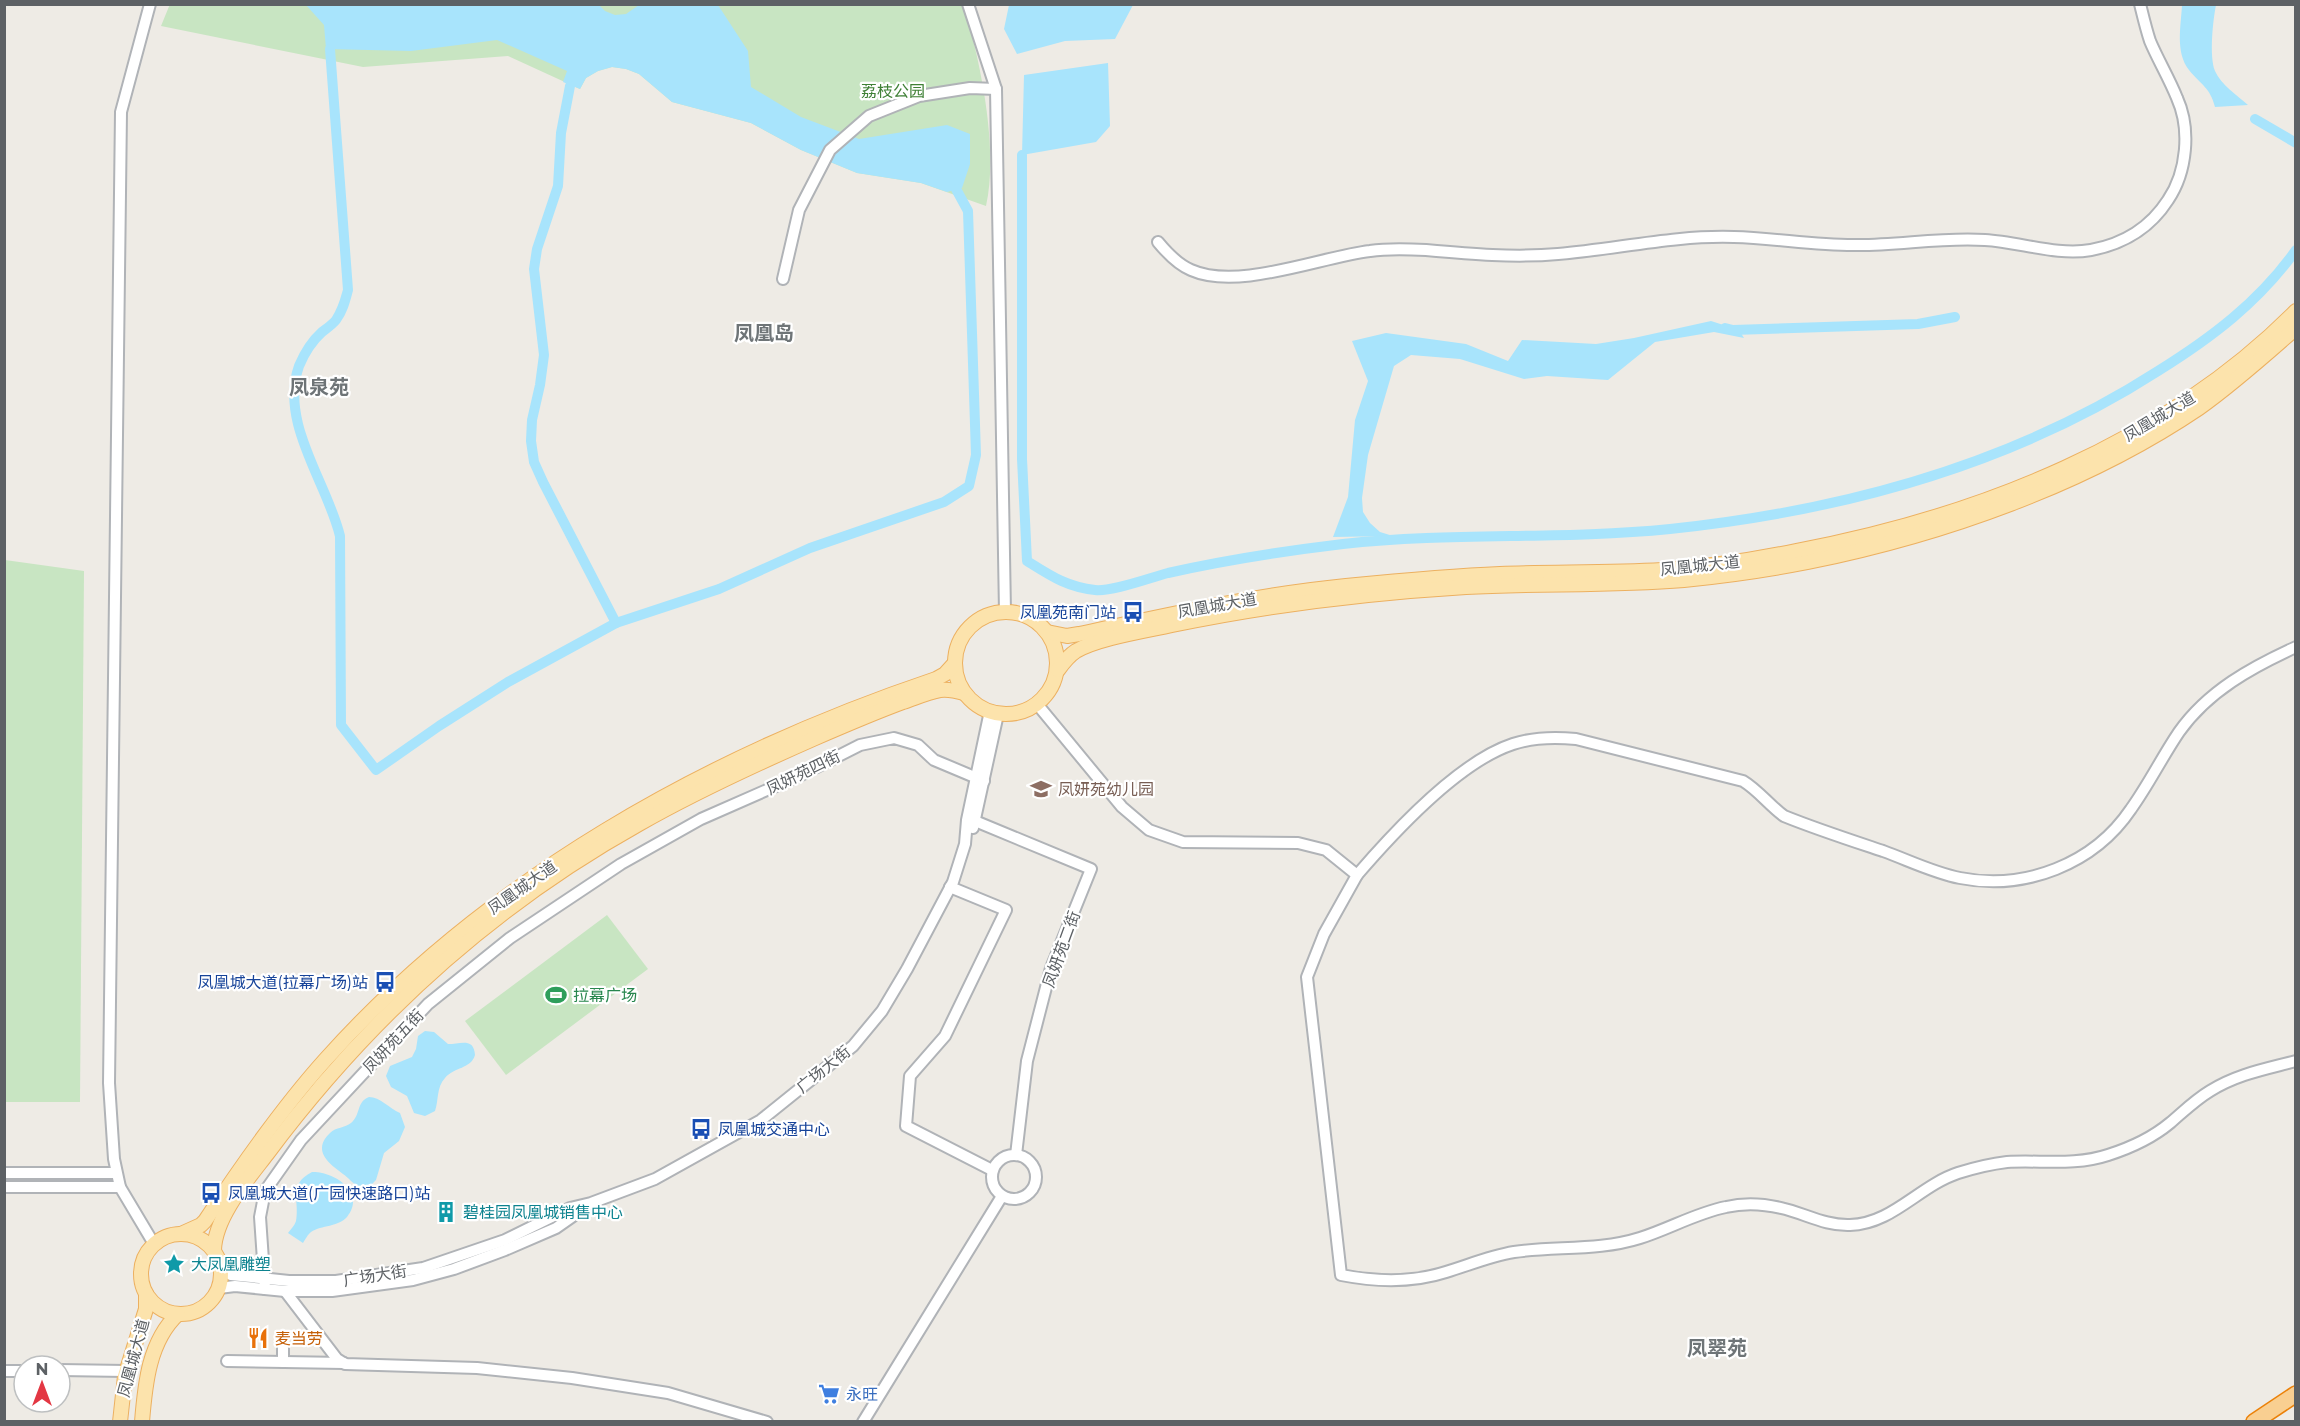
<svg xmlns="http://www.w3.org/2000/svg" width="2300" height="1426" font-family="Montserrat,'Noto Sans SC',sans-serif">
  <rect width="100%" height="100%" fill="#eeebe5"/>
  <g fill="#c8e5c2">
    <path d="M170,4L964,5C980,62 999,147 986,206L921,183L857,173L801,150L751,123L672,102L639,74L626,69L612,67L598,71L586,78L580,89L508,56L363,67L161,26Z"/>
    <polygon points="5,560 84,571 80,1102 5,1102"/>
    <polygon points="607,915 648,969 506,1075 465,1021"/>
  </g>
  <g fill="#a8e4fc">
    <polygon points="598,4 605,11 615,15 626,14 639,5 718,5 748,51 751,87 801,117 859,139 947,125 970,134 970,164 962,188 947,192 921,183 857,173 801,150 751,123 672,102 639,74 626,69 612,67 598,71 586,78 580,89 563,82 567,71 497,40 411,51 326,49 324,25 306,5"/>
    <polygon points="1009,5 1009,4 1133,5 1115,39 1065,41 1017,54 1004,29"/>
    <path d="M2182,5H2216C2213,20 2209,56 2215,71C2221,85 2237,95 2248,105L2215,107C2210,87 2201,85 2189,70C2175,52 2181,26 2182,5Z"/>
    <polygon points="1108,63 1110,126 1096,142 1022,155 1024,75"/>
    <polygon points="1711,321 1739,330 1744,338 1714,332 1655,342 1608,380 1547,376 1524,379 1460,359 1411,355 1394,366 1368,455 1362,498 1363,512 1370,523 1380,532 1393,536 1333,537 1348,497 1355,420 1368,381 1352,341 1386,333 1466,344 1508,361 1522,340 1596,344 1634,338"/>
    <path d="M425,1031L434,1032L448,1044C460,1044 474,1037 475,1055C471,1069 454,1067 445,1078C436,1088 439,1100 435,1111L425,1116L414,1113L407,1096L391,1087L386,1076L390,1066L412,1057L416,1049L418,1036Z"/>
    <path d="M369,1097C380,1097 389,1108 400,1113L405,1127L399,1141L384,1153L376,1180L371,1185L358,1186C352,1183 349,1178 343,1174C330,1164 311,1151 330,1133C336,1127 345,1128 351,1123C361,1115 356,1102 369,1097Z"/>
    <path d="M312,1172C334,1171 367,1193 347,1217C338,1227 322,1225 311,1232C308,1234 305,1240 303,1243L288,1233C291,1229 295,1225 296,1221C300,1200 287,1185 312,1172Z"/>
  </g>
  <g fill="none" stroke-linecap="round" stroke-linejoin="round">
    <g stroke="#a8e4fc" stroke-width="10">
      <path d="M330,49L348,290C345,301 343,310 336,320C332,325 327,328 322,332C312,341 304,354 299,366C279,423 327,482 340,536L341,725L376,770L439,726L508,682L616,623L719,589L810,548L944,502L969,486L976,455L968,211L956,189"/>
      <polyline points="570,86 561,133 558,186 537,249 534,269 544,355 540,385 532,420 531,441 534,462 543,482 616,623"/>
      <polyline points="2255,119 2296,143"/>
      <path d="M1022,155V459L1027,561C1051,576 1067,587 1095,590C1112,592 1149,578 1168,573C1226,560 1284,551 1343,544C1451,532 1561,540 1670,529C1842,511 2012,465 2158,371C2211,338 2259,302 2296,250"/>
      <polyline points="1725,328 1733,330 1918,324 1955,317"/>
    </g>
    <defs>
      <g id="minor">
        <polyline points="150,4 121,112 109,1083 114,1159 120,1187 154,1244"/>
        <polyline points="968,4 996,89 1005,612"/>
        <path d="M1158,242C1167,253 1177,264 1191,270C1238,291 1320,257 1370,251C1389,248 1408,249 1426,250C1470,254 1515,258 1558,254C1617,249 1675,235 1734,237C1776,238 1817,246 1859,245C1901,245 1943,237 1985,240C2020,242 2057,256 2091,250C2123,244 2150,228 2168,200C2187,172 2191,129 2177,98C2169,78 2158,60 2150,41C2146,29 2143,16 2140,4"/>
        <polyline points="783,279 799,210 830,150 869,116 919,96 970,88 996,89"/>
        <path d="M1037,704L1122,807L1149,830L1183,842L1298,843L1326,850L1357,875L1324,934L1307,977L1341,1275C1377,1282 1412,1283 1446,1272C1469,1265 1490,1256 1514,1252C1556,1246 1599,1251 1640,1238C1669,1229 1696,1213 1726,1207C1743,1203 1764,1204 1781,1208C1804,1213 1825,1226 1850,1225C1892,1224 1919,1186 1958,1173C1974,1168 1990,1164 2007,1162C2041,1160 2075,1166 2108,1155C2130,1148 2152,1138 2170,1123C2183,1112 2195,1100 2210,1091C2237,1074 2266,1069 2296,1061"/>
        <polyline points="975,821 1091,869 1051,968 1027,1061 1016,1155"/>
        <polyline points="973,828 998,714"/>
        <path d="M1357,875C1394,832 1458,762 1513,744C1534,737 1555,737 1576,739L1743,781C1758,790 1769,805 1784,816C1816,829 1850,840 1883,851C1908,860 1934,873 1960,878C2025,891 2094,864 2131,809C2149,784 2162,757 2179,732C2208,691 2252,667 2296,647"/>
        <polyline points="950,887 1006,910 945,1036 910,1076 906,1126 992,1170"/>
        <circle cx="1014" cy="1177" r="22"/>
        <polyline points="4,1173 116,1173"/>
        <polyline points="4,1187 120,1187"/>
        <polyline points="221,1267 231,1275 289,1281 336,1281 423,1268 505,1240 570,1208 591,1203 655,1179 761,1120 853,1046 882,1011 907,969 953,882 965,844 967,820 990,711"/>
        <polyline points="219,1288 235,1286 285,1291 332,1291 413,1280 454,1269 505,1250 556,1228 586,1207"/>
        <polyline points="265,1289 260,1217 265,1191 301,1140 428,1004 510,938 621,864 701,819 801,775 860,745 894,738 918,745 934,760 984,781"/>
        <polyline points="285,1291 337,1359 345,1364 477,1368 572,1378 668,1393 767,1422"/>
        <polyline points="227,1361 344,1363"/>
        <polyline points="283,1362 283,1348"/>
        <polyline points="60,1370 126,1371"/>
        <polyline points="4,1371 24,1371"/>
        <polyline points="863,1422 1002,1196"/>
      </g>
      <g id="major">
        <circle cx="1006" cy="663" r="51"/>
        <path d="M1047,632L1067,636L1079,634C1167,615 1255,595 1346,586C1397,581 1449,576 1500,574C1554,572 1608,573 1662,570C1707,567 1752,560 1796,551C1977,517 2164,444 2296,311"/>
        <path d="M1058,670C1063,663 1068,656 1076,651C1099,638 1145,631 1172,625C1268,605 1368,593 1466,587C1538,583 1611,586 1684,580C1725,576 1767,570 1808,562C1942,535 2085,485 2199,408C2233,384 2264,356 2296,328"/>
        <circle cx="181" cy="1274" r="40"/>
        <path d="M181,1234L201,1225L205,1221C242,1165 281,1109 325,1060C487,879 707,756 936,679L945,674L955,663"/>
        <path d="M214,1250C215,1217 247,1180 267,1154C367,1020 492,906 639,824C695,792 754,765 813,739C843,726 873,713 903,702C915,698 928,692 940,690C948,689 957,691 964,693"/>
        <polyline points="120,1422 125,1376 146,1309 146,1294"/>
        <path d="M142,1422C145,1384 149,1341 178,1314"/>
      </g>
      <polyline id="highway" points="2254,1422 2296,1394"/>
    </defs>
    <use href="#minor" stroke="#b0b3b7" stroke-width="14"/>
    <use href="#major" stroke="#ecb060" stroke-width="16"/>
    <use href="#highway" stroke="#eb8109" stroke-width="18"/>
    <use href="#minor" stroke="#fff" stroke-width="10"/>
    <use href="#major" stroke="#fce3ac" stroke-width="14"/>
    <use href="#highway" stroke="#f9cf91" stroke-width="15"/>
  </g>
  <defs>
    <symbol id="bus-bare" viewBox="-9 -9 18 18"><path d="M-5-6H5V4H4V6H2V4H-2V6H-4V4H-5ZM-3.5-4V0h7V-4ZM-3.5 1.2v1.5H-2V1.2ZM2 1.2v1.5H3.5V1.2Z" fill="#1a4fb4" stroke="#fff" stroke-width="2.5" paint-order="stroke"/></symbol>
    <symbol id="school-bare" viewBox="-9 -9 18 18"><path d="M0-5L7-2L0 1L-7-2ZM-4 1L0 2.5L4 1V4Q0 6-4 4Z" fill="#8d6e63" stroke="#fff" stroke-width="2.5" paint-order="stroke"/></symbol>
    <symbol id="stadium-bare" viewBox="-9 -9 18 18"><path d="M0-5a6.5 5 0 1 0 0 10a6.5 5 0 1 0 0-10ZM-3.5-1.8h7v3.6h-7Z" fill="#2e9e5b" stroke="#fff" stroke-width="2.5" paint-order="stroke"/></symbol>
    <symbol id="building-bare" viewBox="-9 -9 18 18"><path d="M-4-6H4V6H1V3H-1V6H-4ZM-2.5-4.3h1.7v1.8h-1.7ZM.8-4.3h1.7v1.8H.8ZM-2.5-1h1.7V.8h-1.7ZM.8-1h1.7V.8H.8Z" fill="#0f9aa8" stroke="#fff" stroke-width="2.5" paint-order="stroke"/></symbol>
    <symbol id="sight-bare" viewBox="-9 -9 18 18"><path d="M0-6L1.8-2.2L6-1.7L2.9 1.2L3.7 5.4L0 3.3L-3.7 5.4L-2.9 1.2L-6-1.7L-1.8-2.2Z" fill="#0f9aa8" stroke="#fff" stroke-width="2.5" paint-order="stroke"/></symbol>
    <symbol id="restaurant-bare" viewBox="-9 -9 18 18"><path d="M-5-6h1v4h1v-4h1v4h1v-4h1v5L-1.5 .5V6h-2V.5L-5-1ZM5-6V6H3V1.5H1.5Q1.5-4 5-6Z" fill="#e8710a" stroke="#fff" stroke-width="2.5" paint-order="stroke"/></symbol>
    <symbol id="supermarket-bare" viewBox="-9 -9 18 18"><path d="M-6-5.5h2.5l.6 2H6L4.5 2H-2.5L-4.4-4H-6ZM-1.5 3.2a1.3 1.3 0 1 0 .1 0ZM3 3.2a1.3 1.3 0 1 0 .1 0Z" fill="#3f7fe0" stroke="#fff" stroke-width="2.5" paint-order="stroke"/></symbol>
  </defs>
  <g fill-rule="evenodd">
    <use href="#bus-bare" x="1118" y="597" width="30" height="30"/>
    <use href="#school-bare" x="1026" y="774" width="30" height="30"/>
    <use href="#bus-bare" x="370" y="967" width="30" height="30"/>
    <use href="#stadium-bare" x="541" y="980" width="30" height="30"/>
    <use href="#bus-bare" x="686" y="1114" width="30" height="30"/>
    <use href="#bus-bare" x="196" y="1178" width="30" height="30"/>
    <use href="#building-bare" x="431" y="1197" width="30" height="30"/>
    <use href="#sight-bare" x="159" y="1249" width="30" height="30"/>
    <use href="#restaurant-bare" x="243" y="1323" width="30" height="30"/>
    <use href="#supermarket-bare" x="814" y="1379" width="30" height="30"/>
  </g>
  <g text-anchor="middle" stroke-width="4.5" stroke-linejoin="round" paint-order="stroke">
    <g font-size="16" fill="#408137" stroke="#fff">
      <text x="893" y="97">荔枝公园</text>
    </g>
    <g font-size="16" fill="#5d6165" stroke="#fff">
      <text transform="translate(2159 416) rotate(-31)" y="6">凤凰城大道</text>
      <text transform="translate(1700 565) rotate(-6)" y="6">凤凰城大道</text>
      <text transform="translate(1217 605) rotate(-10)" y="6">凤凰城大道</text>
      <text transform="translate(803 772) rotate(-26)" y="6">凤妍苑四街</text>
      <text transform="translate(522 887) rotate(-35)" y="6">凤凰城大道</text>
      <text transform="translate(1061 949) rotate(-70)" y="6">凤妍苑二街</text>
      <text transform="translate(393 1041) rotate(-47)" y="6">凤妍苑五街</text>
      <text transform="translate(823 1069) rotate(-39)" y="6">广场大街</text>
      <text transform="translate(375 1275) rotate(-9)" y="6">广场大街</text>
      <text transform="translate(133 1358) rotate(-75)" y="6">凤凰城大道</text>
    </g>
    <g font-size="16" fill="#164399" stroke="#fff" text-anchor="end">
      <text x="1116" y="618">凤凰苑南门站</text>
      <text x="368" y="988">凤凰城大道(拉幕广场)站</text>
      <text x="718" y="1135" text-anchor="start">凤凰城交通中心</text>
      <text x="228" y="1199" text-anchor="start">凤凰城大道(广园快速路口)站</text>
    </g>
    <g font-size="16" fill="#785e54" stroke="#fff" text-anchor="start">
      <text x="1058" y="795">凤妍苑幼儿园</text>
    </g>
    <g font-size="16" fill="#27864d" stroke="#fff" text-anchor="start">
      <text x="573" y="1001">拉幕广场</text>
    </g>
    <g font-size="16" fill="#0d838f" stroke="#fff" text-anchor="start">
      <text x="463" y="1218">碧桂园凤凰城销售中心</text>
      <text x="191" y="1270">大凤凰雕塑</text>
    </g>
    <g font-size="16" fill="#c56008" stroke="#fff" text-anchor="start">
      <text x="275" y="1344">麦当劳</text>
    </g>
    <g font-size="16" fill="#366cbe" stroke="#fff" text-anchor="start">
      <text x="846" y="1400">永旺</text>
    </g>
    <g font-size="20" font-weight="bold" fill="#6e7477" stroke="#fff">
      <text x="764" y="340">凤凰岛</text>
      <text x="319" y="394">凤泉苑</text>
      <text x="1717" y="1355">凤翠苑</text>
    </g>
  </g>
  <rect width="2300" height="1426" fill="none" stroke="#5d6165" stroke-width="12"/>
  <g transform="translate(42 1384)"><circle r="28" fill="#ffffff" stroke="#bec0c1" stroke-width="1.5"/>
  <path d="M0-4.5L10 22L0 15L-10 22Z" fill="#e33743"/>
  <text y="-9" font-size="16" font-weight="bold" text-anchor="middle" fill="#5d6165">N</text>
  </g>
</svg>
